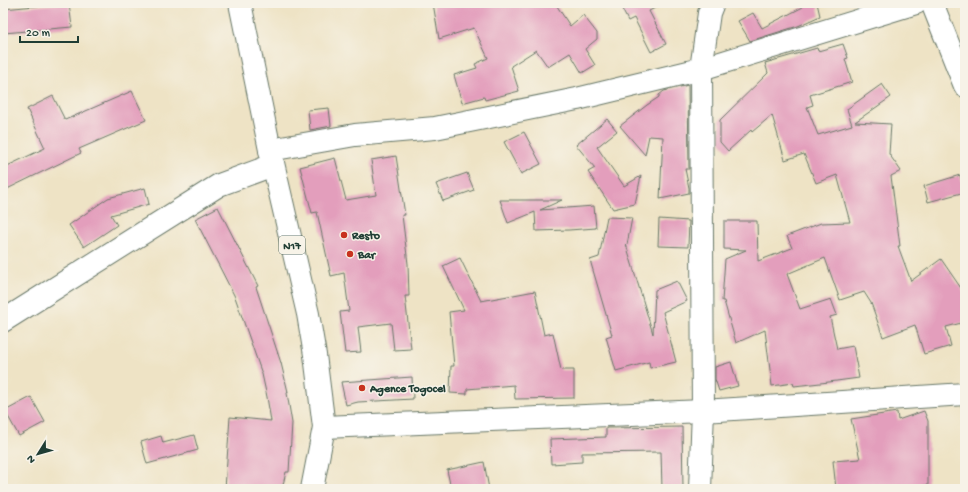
<svg xmlns="http://www.w3.org/2000/svg" width="968" height="492" font-family="'Gochi Hand',sans-serif">
  <rect width="100%" height="100%" fill="#f7f3e8"/>
  <filter id="ink" filterUnits="userSpaceOnUse"><feTurbulence type="fractalNoise" baseFrequency=".025" numOctaves="2"/><feDisplacementMap in="SourceGraphic" scale="8" xChannelSelector="R" yChannelSelector="G"/><feConvolveMatrix kernelMatrix="1 2 1 2 8 2 1 2 1" color-interpolation-filters="sRGB"/></filter>
  <filter id="wash" filterUnits="userSpaceOnUse"><feTurbulence type="fractalNoise" baseFrequency=".012" numOctaves="4" result="noise"/><feDisplacementMap in="SourceGraphic" scale="16" xChannelSelector="R" yChannelSelector="G"/><feGaussianBlur stdDeviation="0.9" result="paint"/><feColorMatrix in="noise" values="0 0 0 0 0 0 0 0 0 0 0 0 0 0 0 0 0 1.4 0 .05"/><feComposite in="paint" operator="in"/></filter>
  <g filter="url(#wash)">
    <rect width="100%" height="100%" fill="#eee3c5"/>
    <g id="blocks">
      <g fill="#e39ebc">
        <polygon points="69,3 72,27 4,33 3,9"/>
        <polygon points="433,3 555,3 570,26 583,15 597,33 597,39 585,49 595,65 582,73 570,53 548,67 536,50 511,66 519,91 485,100 484,97 462,103 454,75 477,68 475,64 488,58 474,28 439,39"/>
        <polygon points="619,3 665,3 649,11 666,44 651,52 634,18 628,21"/>
        <polygon points="802,3 817,3 820,16 798,26 750,41 738,21 753,13 762,28 803,7"/>
        <polygon points="843,44 848,58 845,59 852,82 810,95 813,105 807,107 818,135 852,125 847,109 882,84 891,97 855,122 891,124 889,154 901,171 891,176 900,246 898,246 911,281 941,259 965,294 965,322 946,327 951,346 924,354 915,325 883,337 871,303 864,292 840,300 825,258 787,274 800,309 831,299 837,315 830,317 837,349 853,346 859,378 829,382 794,386 793,383 772,386 765,330 736,343 724,301 722,301 725,259 746,250 724,249 724,221 757,221 758,261 792,248 787,236 821,223 850,222 837,175 816,183 804,154 785,160 772,115 752,132 751,130 728,151 720,142 720,120 768,73 765,63 817,48 818,51"/>
        <polygon points="688,85 689,169 685,169 689,188 689,193 660,199 663,137 649,136 645,155 620,126 647,105 659,97 659,95 664,91"/>
        <polygon points="132,91 146,120 79,149 81,153 3,191 3,168 45,148 27,109 53,96 65,120"/>
        <polygon points="329,108 331,126 310,130 308,110"/>
        <polygon points="607,119 617,131 597,147 624,186 641,176 635,204 613,209 588,172 595,168 576,145"/>
        <polygon points="524,132 541,164 521,174 504,142"/>
        <polygon points="396,156 405,215 402,215 408,264 409,296 405,296 411,349 394,350 391,323 358,327 361,352 345,353 340,312 349,311 344,273 331,276 317,212 312,213 300,167 335,158 346,200 376,195 371,160"/>
        <polygon points="467,173 474,190 443,201 436,184"/>
        <polygon points="960,175 965,192 928,202 924,186"/>
        <polygon points="145,188 149,204 111,215 117,225 84,247 69,225 108,198"/>
        <polygon points="500,200 562,200 540,210 594,206 596,228 569,230 536,231 535,212 508,223"/>
        <polygon points="218,207 258,286 256,287 281,363 288,392 287,393 292,423 289,472 286,472 282,489 225,489 230,417 271,421 267,397 262,374 235,297 195,219"/>
        <polygon points="607,217 632,218 627,245 626,244 653,334 655,290 677,281 687,301 663,312 676,362 650,368 649,362 616,371 606,337 612,335 590,260 599,257"/>
        <polygon points="659,219 689,221 688,247 658,246"/>
        <polygon points="460,258 481,301 535,291 544,335 553,333 561,370 574,370 574,398 515,399 514,385 467,389 467,394 450,393 451,366 454,366 449,312 464,310 443,266"/>
        <polygon points="731,362 738,386 719,391 715,379 715,367"/>
        <polygon points="412,377 413,399 358,402 346,405 341,382"/>
        <polygon points="31,397 45,422 19,436 5,411"/>
        <polygon points="924,411 928,421 928,485 882,489 836,489 833,461 860,459 851,419 897,412 898,420"/>
        <polygon points="682,427 683,489 662,489 661,452 582,453 582,462 551,464 550,439 606,437 606,428"/>
        <polygon points="194,435 198,450 147,464 141,442 161,436 163,443"/>
        <polygon points="484,462 489,489 451,489 447,470"/>
      </g>
    </g>
  </g>
  <g filter="url(#ink)">
    <use href="#blocks" fill-opacity="0" stroke="#677767" stroke-width="1"/>
    <g fill="none" stroke-linecap="round" stroke-linejoin="round">
      <defs>
        <g id="minor">
          <polyline points="932,3 965,86"/>
          <polyline points="270,150 355,135 435,128 577,99 701,69 916,3"/>
          <polyline points="3,321 219,185 273,165"/>
          <polyline points="324,427 703,411 965,394"/>
          <polyline points="700,489 703,411 701,69 709,13 713,3"/>
        </g>
        <polyline id="major" points="240,3 270,150 308,314 315,355 324,427 312,489"/>
      </defs>
      <use href="#minor" stroke="#677767" stroke-width="24"/>
      <use href="#major" stroke="#677767" stroke-width="24"/>
      <use href="#minor" stroke="#fff" stroke-width="22"/>
      <use href="#major" stroke="#fff" stroke-width="22"/>
    </g>
  </g>
  <g fill="#c8321e" stroke="#f7f3e8" stroke-width="1.5">
    <circle cx="344" cy="235" r="4"/>
    <circle cx="350" cy="254" r="4"/>
    <circle cx="362" cy="388" r="4"/>
  </g>
  <g text-anchor="middle" stroke-width="3" stroke-linejoin="round" paint-order="stroke">
    <rect fill="#f7f3e8" stroke="#60746a" stroke-width="1" x="279" y="236" width="26" height="18" rx="3"/>
    <g font-size="11" font-weight="bold" fill="#1f3d34">
      <text x="292" y="249">N17</text>
    </g>
    <g font-size="12" font-weight="bold" fill="#1f3d34" stroke="#f7f3e8" text-anchor="start">
      <text x="352" y="239">Resto</text>
      <text x="358" y="258">Bar</text>
      <text x="370" y="392">Agence Togocel</text>
    </g>
  </g>
  <rect width="968" height="492" fill="none" stroke="#f7f3e8" stroke-width="16"/>
  <g transform="translate(38 454) rotate(233)" stroke="#f7f3e8" stroke-width="3" paint-order="stroke">
  <path d="M0-3L7 15L0 10L-7 15Z" fill="#1f3d34"/>
  <text y="-6" font-size="11" font-weight="bold" text-anchor="middle" fill="#1f3d34">N</text>
  </g>
  <path d="M20 36v6h58v-6" fill="none" stroke="#1f3d34" stroke-width="2"/>
  <text x="26" y="36" font-size="12" fill="#1f3d34" stroke="#f7f3e8" stroke-width="3" paint-order="stroke">20 m</text>
</svg>
